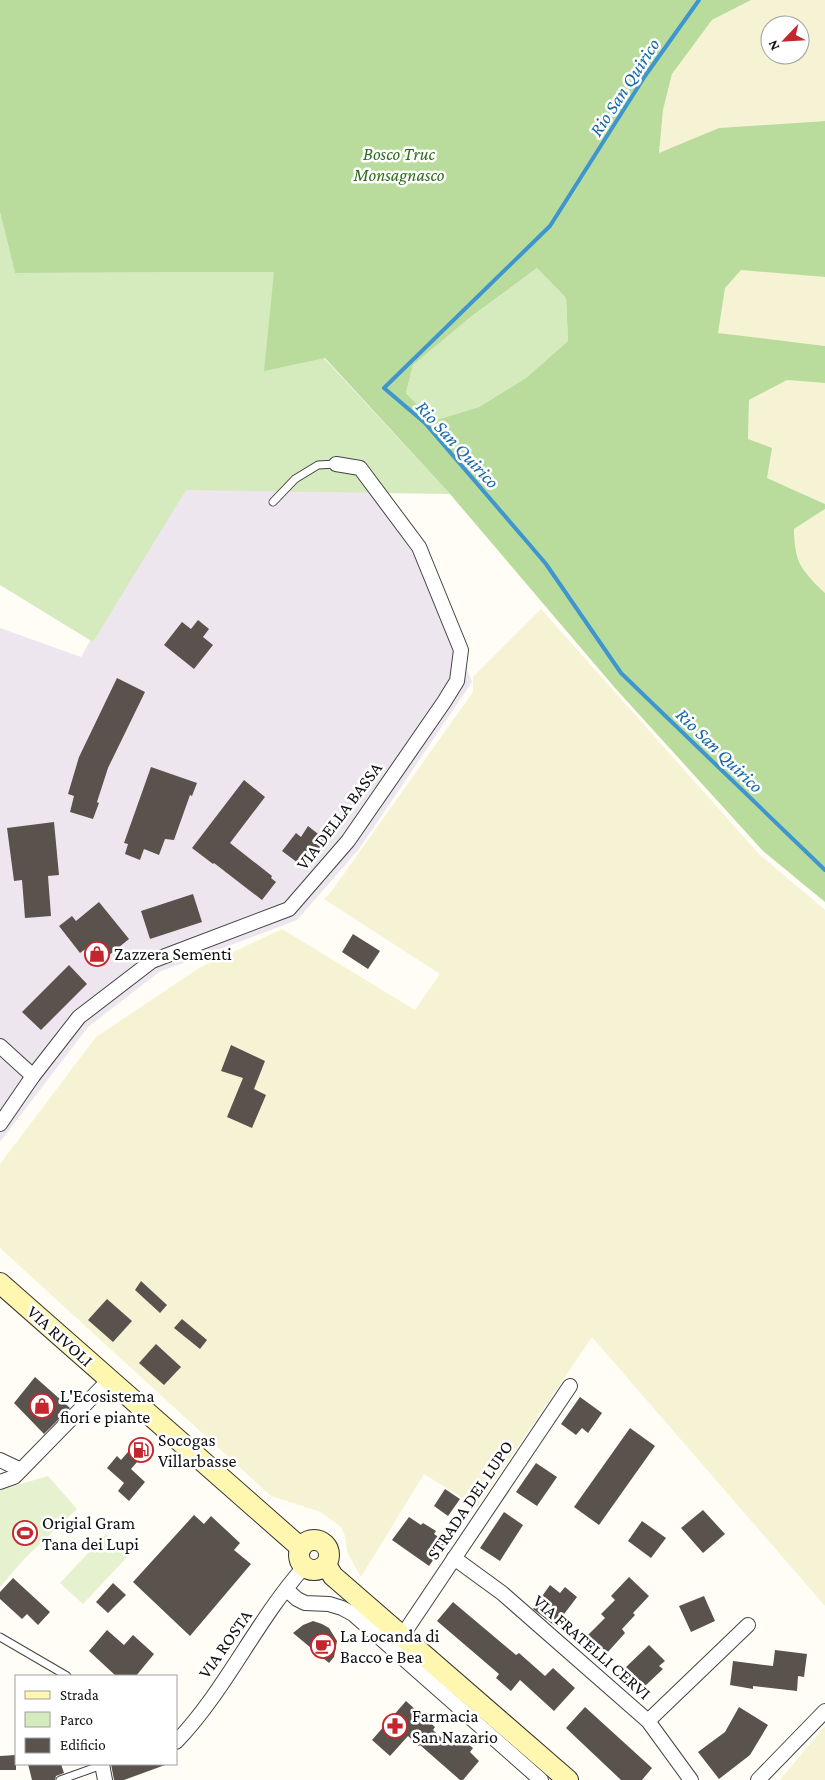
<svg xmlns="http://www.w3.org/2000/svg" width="825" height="1780" font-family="'Crimson Pro',serif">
  <rect width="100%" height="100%" fill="#fffdf5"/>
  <polygon fill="#eee6ef" points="341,449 424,563 472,682 359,849 297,920 159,972 88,1027 0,1142 0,628 81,657 125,580 176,478"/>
  <g fill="#f6f3d4" fill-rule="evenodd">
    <path d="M751,0H825V121L719,128L659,154L663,110L672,74L712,20ZM770,25H800V55H770Z"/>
    <polygon points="741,269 825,277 825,346 717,333 725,287"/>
    <polygon points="787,380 825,383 825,504 767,478 748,439 749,400"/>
    <polygon points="825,509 825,593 805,573 794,549 794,529"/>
    <polygon points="541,609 759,854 825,910 825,1606 592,1337 477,1507 424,1474 361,1577 347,1552 345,1536 341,1527 321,1512 271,1496 0,1248 0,1164 96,1037 199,968 282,929 415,1010 440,974 324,899 331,892 473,692 473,677"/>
    <polygon points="825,1726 825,1780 780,1780"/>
  </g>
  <g fill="#d5ebbd">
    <polygon points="0,212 15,273 274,272 324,358 450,494 186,490 93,642 0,585"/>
    <polygon points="537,268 566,298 568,341 526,378 479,407 433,421 406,393 413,365 472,316"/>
  </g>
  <path fill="#b9dc9c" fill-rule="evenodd" d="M0,0H751L712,20L672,74L663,110L659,153L719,128L825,121V277L741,270L725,288L718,333L825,346V383L787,380L749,400L748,439L772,448L767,478L825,504V509L794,529C794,562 802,571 825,593V902L763,851L615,688L450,494L325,358L264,371L274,272L15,273L0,212ZM537,268L566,298L568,341L526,378L479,407L433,421L406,393L413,365L472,316Z"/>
  <g fill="#e6f2cf">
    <polygon points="48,1476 77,1509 25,1558 0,1587 0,1490"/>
    <polygon points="106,1534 129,1555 83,1604 60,1583"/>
  </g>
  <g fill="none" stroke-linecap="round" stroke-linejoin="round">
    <polyline stroke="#3f96cf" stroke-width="4" points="699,0 645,76 550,226 384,388 425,423 529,544 546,564 621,673 825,870"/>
  </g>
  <g fill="#5a524d">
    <polygon points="198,620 209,629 203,637 213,645 194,669 164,645 182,622 191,629"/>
    <polygon points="117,678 145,692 108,768 97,802 99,803 93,819 70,812 74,796 68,794 79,757"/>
    <polygon points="151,767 197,783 192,796 190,795 174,840 165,839 159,855 144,849 140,860 125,854 128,844 124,843"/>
    <polygon points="244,780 265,797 230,843 272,876 271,878 276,882 262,900 214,863 213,864 192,848"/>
    <polygon points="54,822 59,875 48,876 51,916 25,918 22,880 14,881 7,828"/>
    <polygon points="308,826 327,841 306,869 282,851 296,833 301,837"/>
    <polygon points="193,894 202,922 150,939 141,911"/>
    <polygon points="99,902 129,939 108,956 96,941 80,953 59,926 72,916 76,921"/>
    <polygon points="353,934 380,951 368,969 342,952"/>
    <polygon points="69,965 87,984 41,1030 22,1012"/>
    <polygon points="231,1045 265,1061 254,1089 266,1095 252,1128 227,1117 243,1078 221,1071"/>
    <polygon points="141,1281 167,1305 160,1313 135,1290"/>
    <polygon points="107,1299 132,1321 113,1342 88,1320"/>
    <polygon points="182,1319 207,1340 200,1349 174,1328"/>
    <polygon points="156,1344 181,1367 164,1385 139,1363"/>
    <polygon points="35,1377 70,1408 44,1434 14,1403"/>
    <polygon points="580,1397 602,1413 588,1433 582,1428 576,1435 561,1424"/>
    <polygon points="630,1428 655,1446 599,1525 574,1507"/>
    <polygon points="141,1437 151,1446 131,1469 145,1482 129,1501 118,1491 124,1483 107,1468 117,1456 121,1460"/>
    <polygon points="536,1463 557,1477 537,1506 516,1492"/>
    <polygon points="445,1489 460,1499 448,1516 434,1506"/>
    <polygon points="703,1510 725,1534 703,1553 681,1528"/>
    <polygon points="504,1512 523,1525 500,1561 480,1548"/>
    <polygon points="194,1515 204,1524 211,1516 240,1543 234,1550 251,1564 190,1636 133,1582"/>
    <polygon points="409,1517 421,1525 423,1523 436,1531 434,1534 446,1542 429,1566 392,1540"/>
    <polygon points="642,1521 666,1538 651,1558 628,1541"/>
    <polygon points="629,1577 649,1596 633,1613 635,1615 622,1629 625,1633 607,1653 588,1635 605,1618 601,1614 615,1600 611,1596"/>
    <polygon points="13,1578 50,1612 38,1625 27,1614 22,1619 0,1599 0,1592"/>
    <polygon points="113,1583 126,1595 108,1613 96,1602"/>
    <polygon points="550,1585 560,1593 565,1587 577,1597 555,1626 533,1609"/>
    <polygon points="704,1596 715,1621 691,1632 679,1606"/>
    <polygon points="453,1602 516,1655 519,1653 545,1676 553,1668 575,1688 554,1711 520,1680 511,1691 496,1678 499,1674 437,1621"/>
    <polygon points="313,1621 322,1624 329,1628 337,1641 334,1657 329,1663 293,1633 303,1625"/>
    <polygon points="107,1630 124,1645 133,1635 154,1654 136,1676 116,1676 89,1651"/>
    <polygon points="649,1645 665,1661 659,1666 663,1669 645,1686 626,1667"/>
    <polygon points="775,1650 807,1654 804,1677 798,1676 797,1691 753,1686 753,1689 730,1685 733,1661 773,1666"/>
    <polygon points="406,1701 435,1727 433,1730 449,1745 454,1738 462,1745 465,1742 473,1748 470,1752 479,1761 463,1780 460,1780 420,1745 419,1746 408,1736 390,1756 372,1740"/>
    <polygon points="585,1707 652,1768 642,1780 621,1780 566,1728"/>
    <polygon points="739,1707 768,1725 750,1755 719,1779 698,1752 725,1732"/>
    <polygon points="16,1755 16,1770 0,1770 0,1756"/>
    <polygon points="28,1764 61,1764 64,1773 56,1776 55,1780 32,1780"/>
    <polygon points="111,1764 165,1764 165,1765 124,1780 114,1780"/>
  </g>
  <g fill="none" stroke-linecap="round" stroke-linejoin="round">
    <defs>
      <g id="lane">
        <polyline points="273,502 295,479 318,465 336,464"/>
        <polyline points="0,1637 67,1676"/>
        <polyline points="60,1780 102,1765"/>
      </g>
      <g id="street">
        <polyline points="0,1046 33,1076"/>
        <polyline points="0,1124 33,1076 79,1017 152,961 289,909 348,841 444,702 457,681 461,650 419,547 360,468 336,464"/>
        <polyline points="0,1460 21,1470"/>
        <polyline points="0,1482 14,1477 21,1470 109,1380"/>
        <polyline points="454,1558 502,1593 648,1721 691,1780"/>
        <polyline points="287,1590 297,1599 305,1603 329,1604 342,1608 353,1614 541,1780"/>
        <polyline points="402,1636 570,1386"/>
        <polyline points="648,1721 748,1625"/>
        <path d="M176,1742C226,1690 256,1621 304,1567"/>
        <polyline points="102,1764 105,1780"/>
        <polyline points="758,1780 825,1711"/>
      </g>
      <g id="secondary">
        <polyline points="0,1283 301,1548"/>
        <circle cx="314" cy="1555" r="15"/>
        <polyline points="326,1565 333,1576 568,1780"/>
      </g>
    </defs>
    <use href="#lane" stroke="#444" stroke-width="9"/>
    <use href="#street" stroke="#444" stroke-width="16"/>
    <use href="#secondary" stroke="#333" stroke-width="22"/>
    <use href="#lane" stroke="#fff" stroke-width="7"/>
    <use href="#street" stroke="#fff" stroke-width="14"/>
    <use href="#secondary" stroke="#fff6b0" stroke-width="20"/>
  </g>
  <defs>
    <symbol id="shop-ring" viewBox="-11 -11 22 22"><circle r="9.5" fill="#fff" stroke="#c4262e" stroke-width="1.5"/><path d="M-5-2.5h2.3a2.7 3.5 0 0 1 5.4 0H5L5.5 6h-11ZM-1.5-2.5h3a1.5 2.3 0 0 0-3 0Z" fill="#c4262e"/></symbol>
    <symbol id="fuel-ring" viewBox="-11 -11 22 22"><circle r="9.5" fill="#fff" stroke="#c4262e" stroke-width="1.5"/><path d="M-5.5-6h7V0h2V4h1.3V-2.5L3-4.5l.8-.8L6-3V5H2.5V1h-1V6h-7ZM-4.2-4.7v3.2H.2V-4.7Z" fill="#c4262e"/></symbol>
    <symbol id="stadium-ring" viewBox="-11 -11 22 22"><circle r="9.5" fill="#fff" stroke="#c4262e" stroke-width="1.5"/><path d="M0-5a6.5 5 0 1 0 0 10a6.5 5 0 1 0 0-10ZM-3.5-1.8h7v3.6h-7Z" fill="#c4262e"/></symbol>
    <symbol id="cafe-ring" viewBox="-11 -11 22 22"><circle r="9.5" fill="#fff" stroke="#c4262e" stroke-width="1.5"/><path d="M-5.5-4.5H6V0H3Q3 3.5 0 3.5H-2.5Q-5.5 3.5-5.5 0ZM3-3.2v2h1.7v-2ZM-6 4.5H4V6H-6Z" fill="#c4262e"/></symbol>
    <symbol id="pharmacy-ring" viewBox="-11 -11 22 22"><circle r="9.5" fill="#fff" stroke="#c4262e" stroke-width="1.5"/><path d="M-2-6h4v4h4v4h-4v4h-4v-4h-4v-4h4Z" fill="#c4262e"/></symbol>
  </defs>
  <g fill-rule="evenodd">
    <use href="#shop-ring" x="83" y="940" width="28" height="28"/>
    <use href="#shop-ring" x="28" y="1392" width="28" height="28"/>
    <use href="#fuel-ring" x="127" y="1436" width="28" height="28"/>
    <use href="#stadium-ring" x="11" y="1519" width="28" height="28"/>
    <use href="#cafe-ring" x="309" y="1632" width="28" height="28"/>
    <use href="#pharmacy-ring" x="381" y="1712" width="28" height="28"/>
  </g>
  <g text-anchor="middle" stroke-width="5" stroke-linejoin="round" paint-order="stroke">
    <g font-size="18" font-style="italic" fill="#2f6b1f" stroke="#fff">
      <text x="399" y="160">Bosco Truc<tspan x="399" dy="21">Monsagnasco</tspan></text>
    </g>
    <g font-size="18" fill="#111" stroke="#fff">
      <text transform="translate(339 816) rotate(-53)" y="6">VIA DELLA BASSA</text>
      <text transform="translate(60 1336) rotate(42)" y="6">VIA RIVOLI</text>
      <text transform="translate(470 1500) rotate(-56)" y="6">STRADA DEL LUPO</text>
      <text transform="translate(225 1644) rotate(-55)" y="6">VIA ROSTA</text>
      <text transform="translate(592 1647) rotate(41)" y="6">VIA FRATELLI CERVI</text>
    </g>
    <g font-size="18" fill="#111" stroke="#fff" text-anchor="start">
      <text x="114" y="960">Zazzera Sementi</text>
      <text x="60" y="1402">L'Ecosistema<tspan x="60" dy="21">fiori e piante</tspan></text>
      <text x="158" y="1446">Socogas<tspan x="158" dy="21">Villarbasse</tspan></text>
      <text x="42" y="1529">Origial Gram<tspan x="42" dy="21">Tana dei Lupi</tspan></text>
      <text x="340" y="1642">La Locanda di<tspan x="340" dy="21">Bacco e Bea</tspan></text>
      <text x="412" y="1722">Farmacia<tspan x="412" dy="21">San Nazario</tspan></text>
    </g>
    <g font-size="19" font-style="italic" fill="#1768a6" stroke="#fff">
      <text transform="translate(624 87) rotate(-57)" y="7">Rio San Quirico</text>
      <text transform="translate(458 444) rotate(47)" y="7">Rio San Quirico</text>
      <text transform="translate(720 750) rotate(44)" y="7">Rio San Quirico</text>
    </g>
  </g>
  <rect x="15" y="1675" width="162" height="90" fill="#ffffff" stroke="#a0a0a0"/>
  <rect x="25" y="1691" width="25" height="8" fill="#fff6b0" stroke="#a0a0a0"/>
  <text x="60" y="1700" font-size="15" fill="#111111">Strada</text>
  <rect x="25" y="1712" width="25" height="15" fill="#d5ebbd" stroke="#a0a0a0"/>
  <text x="60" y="1725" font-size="15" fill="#111111">Parco</text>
  <rect x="25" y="1738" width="25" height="15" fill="#5a524d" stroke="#a0a0a0"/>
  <text x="60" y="1750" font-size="15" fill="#111111">Edificio</text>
  <g transform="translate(785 40) rotate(245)"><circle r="24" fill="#ffffff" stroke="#a0a0a0"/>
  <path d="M0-4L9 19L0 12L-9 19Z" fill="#c4262e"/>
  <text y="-8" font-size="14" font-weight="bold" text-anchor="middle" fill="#111111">N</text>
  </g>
</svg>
